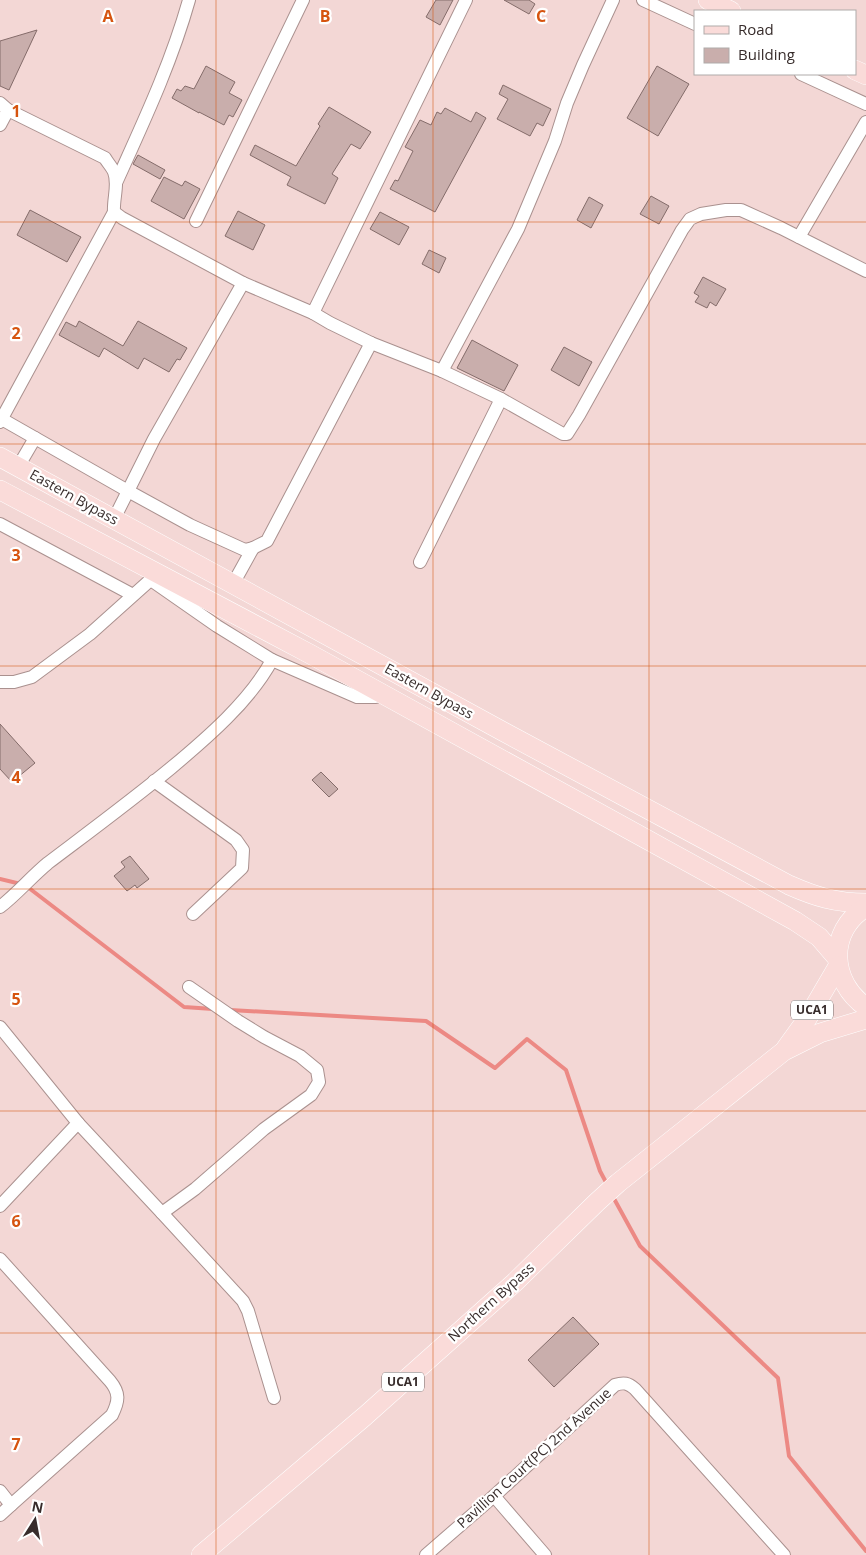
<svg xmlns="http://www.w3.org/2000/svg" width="866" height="1555" font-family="'Open Sans',sans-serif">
  <rect width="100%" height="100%" fill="#f3d7d5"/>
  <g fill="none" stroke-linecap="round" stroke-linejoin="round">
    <g stroke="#ec8984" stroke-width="4">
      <polyline points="0,879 25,885 184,1007 213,1009"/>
      <polyline points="230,1010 426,1021 495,1068 527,1039 566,1070 600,1171 608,1186"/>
      <polyline points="612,1195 640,1246 778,1378 789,1456 866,1551"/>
    </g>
  </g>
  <g fill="#c9aeac" stroke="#846c6a">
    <polygon points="436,0 453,0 440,25 426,17"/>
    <polygon points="504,0 529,0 535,4 529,14"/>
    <polygon points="37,30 9,90 0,86 0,41"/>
    <polygon points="206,66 235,82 229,93 242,100 233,117 229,115 224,125 199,112 199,113 172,98 177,89 181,91 185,86 194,89"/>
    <polygon points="657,66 689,84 658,136 627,118"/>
    <polygon points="503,85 551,109 543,126 537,123 530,136 497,119 508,99 499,94"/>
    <polygon points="329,107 371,132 360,149 351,144 332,174 338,178 325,204 287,185 291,177 250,155 255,145 296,166 320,126 318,124"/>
    <polygon points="445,108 471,122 476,112 486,118 435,212 390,189 395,180 398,181 413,151 405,147 420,120 431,125 437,112 441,114"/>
    <polygon points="138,155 165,170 160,179 133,164"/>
    <polygon points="164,177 182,186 185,181 200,189 184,219 151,201"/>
    <polygon points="651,196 669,206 659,224 640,214"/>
    <polygon points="589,197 603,205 591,228 577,220"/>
    <polygon points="30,210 81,237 67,262 17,235"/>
    <polygon points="238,211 265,225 253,250 225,236"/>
    <polygon points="380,212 409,227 399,245 370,229"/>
    <polygon points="429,250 446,258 439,273 422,264"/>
    <polygon points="703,277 726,289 716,306 710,302 707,308 695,302 699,296 694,293"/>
    <polygon points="79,321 123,346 138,321 187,348 180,360 177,359 169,372 144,358 138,369 104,348 99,357 59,335 66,322 76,327"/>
    <polygon points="472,340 518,365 504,391 457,368"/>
    <polygon points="564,347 592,362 579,386 551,370"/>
    <polygon points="0,724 35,763 12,782 0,769"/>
    <polygon points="321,772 338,789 329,797 312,780"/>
    <polygon points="130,856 149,879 137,888 135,885 127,891 114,876 125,867 121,862"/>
    <polygon points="573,1317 599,1344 554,1387 528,1360"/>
  </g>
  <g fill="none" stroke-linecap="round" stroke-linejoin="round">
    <defs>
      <g id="minor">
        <polyline points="643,0 695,24"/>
        <polyline points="801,74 866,104"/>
        <path d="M0,103L8,110L105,158C107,162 112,167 114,172C119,184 113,199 114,212L122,218L243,283L313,313"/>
        <polyline points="0,125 8,110"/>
        <path d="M116,183C143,123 171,64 189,0"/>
        <polyline points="196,221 303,0"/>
        <polyline points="799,237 866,122"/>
        <polyline points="243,283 154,439 128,491 190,525 245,550 253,548 267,541 371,343 442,371 501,399 563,434 567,434 579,415 682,230 690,219 701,214 726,210 741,210 781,228 866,271"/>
        <polyline points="371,343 330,323 313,313 466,0"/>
        <polyline points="442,371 518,229 555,141 567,103 583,65 613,0"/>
        <polyline points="0,418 128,491 114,519"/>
        <polyline points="0,422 114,212"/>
        <polyline points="18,467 35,438"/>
        <polyline points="0,524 133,595"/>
        <polyline points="420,562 501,399"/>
        <polyline points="233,584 253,548"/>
        <polyline points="272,660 357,697 376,697 384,694"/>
        <polyline points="0,682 14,682 32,677 90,634 157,574"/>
        <polyline points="154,781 236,840 243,850 242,868 193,914"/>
        <path d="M0,907C17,894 31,877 48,863C89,832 131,801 171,768C207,738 250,701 272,660L217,626L151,580"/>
        <polyline points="0,1027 78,1123 0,1206"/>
        <polyline points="78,1123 162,1213 243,1301 248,1311 274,1398"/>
        <polyline points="162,1213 195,1189 264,1129 311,1095 319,1082 317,1070 300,1056 264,1037 238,1021 189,987"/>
        <path d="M0,1259L110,1381C120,1393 119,1401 112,1415L11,1505L0,1491"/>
        <polyline points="494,1496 545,1555"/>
        <polyline points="0,1515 11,1505"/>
        <path d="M426,1555L494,1496L615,1385C624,1382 628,1383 635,1389L784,1555"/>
      </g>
      <g id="primary">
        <polyline points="708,0 731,11"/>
        <polyline points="855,70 866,75"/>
        <path d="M0,457L504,732L789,885C816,897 836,903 866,903"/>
        <polyline points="0,490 310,654 795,921 819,937 837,958"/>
        <path d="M866,907C827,931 830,982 866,1007"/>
        <polyline points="786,1048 807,1019 838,966"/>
        <polyline points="201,1555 365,1416 514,1283 597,1202 618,1183 784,1051 820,1033 866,1019"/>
      </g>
    </defs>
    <use href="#minor" stroke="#aa918f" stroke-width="14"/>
    <use href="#primary" stroke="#fff" stroke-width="20"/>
    <use href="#minor" stroke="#fff" stroke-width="12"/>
    <use href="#primary" stroke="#fadbd9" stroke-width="19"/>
  </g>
  <path fill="none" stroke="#d6540f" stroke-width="1" stroke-opacity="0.55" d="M216,0V1555M433,0V1555M649,0V1555M0,222H866M0,444H866M0,666H866M0,889H866M0,1111H866M0,1333H866"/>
  <g text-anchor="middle" stroke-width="4.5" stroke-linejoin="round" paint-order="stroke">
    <g fill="#fff" stroke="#736b6b" stroke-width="1">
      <rect x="791" y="1000.5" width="42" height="19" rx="4"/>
      <rect x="382" y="1372.5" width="42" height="19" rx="4"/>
    </g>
    <g font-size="12" font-weight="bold" fill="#372c2b">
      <text x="812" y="1014">UCA1</text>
      <text x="403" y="1386">UCA1</text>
    </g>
    <g font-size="14" fill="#372c2b" stroke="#fff">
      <text transform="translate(74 497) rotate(29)" y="5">Eastern Bypass</text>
      <text transform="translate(429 691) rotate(29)" y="5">Eastern Bypass</text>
      <text transform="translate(491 1302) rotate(-42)" y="5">Northern Bypass</text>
      <text transform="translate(534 1458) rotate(-42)" y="5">Pavillion Court(PC) 2nd Avenue</text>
    </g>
  </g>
  <g font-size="16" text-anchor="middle" font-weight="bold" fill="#d6540f" stroke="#fff" stroke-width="4.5" stroke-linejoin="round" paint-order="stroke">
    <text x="108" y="22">A</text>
    <text x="325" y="22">B</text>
    <text x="541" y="22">C</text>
    <text x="16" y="117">1</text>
    <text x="16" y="339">2</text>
    <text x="16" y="561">3</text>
    <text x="16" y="783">4</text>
    <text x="16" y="1005">5</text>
    <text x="16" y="1227">6</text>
    <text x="16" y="1450">7</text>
  </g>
  <rect x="694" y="10" width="162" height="65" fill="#ffffff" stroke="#afabaa"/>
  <rect x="704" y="26" width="25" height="8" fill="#fadbd9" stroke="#afabaa"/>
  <text x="738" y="35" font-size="15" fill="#372c2b">Road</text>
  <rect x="704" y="48" width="25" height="15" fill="#c9aeac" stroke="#afabaa"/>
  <text x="738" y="60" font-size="15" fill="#372c2b">Building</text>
  <g transform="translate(35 1520) rotate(11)" stroke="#ffffff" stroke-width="4" paint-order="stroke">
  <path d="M0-4L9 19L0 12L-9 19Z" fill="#372c2b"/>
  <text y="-8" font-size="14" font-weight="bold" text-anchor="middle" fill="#372c2b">N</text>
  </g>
</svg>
